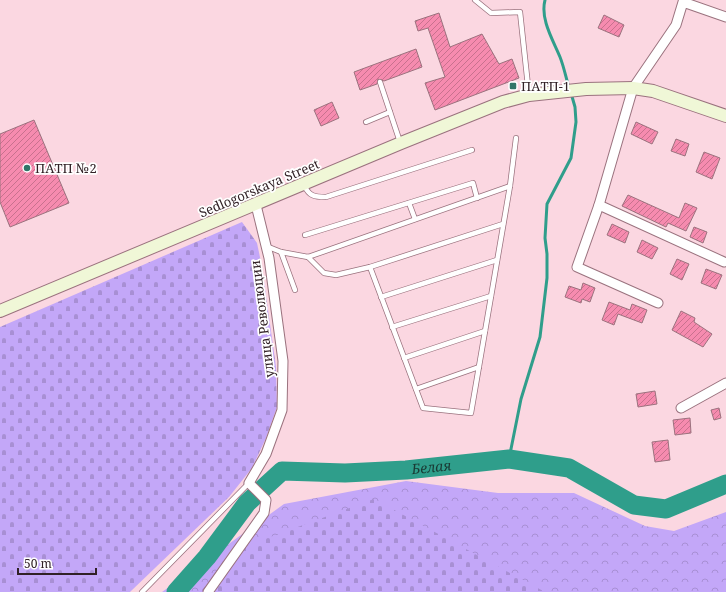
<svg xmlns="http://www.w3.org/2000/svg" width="726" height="592" font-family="'Noto Serif',serif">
  <defs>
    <pattern id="forest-crowns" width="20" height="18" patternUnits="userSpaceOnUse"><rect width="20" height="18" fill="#c3a7f8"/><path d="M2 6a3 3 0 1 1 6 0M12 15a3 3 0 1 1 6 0" fill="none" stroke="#a88fd4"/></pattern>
    <pattern id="cemetery-stones" width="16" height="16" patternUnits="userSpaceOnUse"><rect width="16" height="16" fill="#c3a7f8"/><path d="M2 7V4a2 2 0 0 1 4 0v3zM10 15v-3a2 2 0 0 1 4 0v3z" fill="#a88fd4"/></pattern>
    <pattern id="building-hatch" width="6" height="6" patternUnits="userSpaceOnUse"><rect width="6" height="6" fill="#f68baf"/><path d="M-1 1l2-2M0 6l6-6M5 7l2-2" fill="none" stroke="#c8718e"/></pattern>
  </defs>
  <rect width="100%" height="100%" fill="#fbd7e1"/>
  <polygon fill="url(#forest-crowns)" points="406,481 498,493 574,493 645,526 674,531 726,512 726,592 162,592 284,504"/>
  <g fill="url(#cemetery-stones)">
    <polygon points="242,222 257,243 262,267 276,367 277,407 266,438 252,468 229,497 130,592 0,592 0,327"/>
    <polygon points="374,499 545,592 200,592 238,549"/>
  </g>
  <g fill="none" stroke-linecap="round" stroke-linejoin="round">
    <g stroke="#2f9e8b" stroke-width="3">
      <path d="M545,0C540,19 553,40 560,57C564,67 566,78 569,88"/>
      <polyline points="509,459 521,399 540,337 547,278 547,254 545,238 547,204 571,158 576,122 575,107 571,93"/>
    </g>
    <path stroke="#2f9e8b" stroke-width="19" id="s1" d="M176,592L207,557L247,503L282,471L345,473L406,470L509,459L569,468L634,505L666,509L726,484"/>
  </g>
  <g fill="url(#building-hatch)" stroke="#9b727e">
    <polygon points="439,13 450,47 482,34 499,64 512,59 519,78 435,110 425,83 445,77 428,28 418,31 415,21"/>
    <polygon points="604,15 624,25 619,37 598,28"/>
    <polygon points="416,49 422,67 384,81 378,79 377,84 360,90 354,72"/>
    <polygon points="332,102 339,118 321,126 314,110"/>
    <polygon points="34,120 69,203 10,227 0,202 0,134"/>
    <polygon points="636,122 658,132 652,144 631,134"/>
    <polygon points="676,139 689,144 685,156 671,151"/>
    <polygon points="704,152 720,158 712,179 696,172"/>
    <polygon points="628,195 679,218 685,203 697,208 686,231 668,223 666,227 622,206"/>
    <polygon points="612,224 629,232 625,243 607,235"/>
    <polygon points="694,227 707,232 703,243 690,237"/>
    <polygon points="642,240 658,248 652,259 637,252"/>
    <polygon points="677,259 689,264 682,280 670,274"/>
    <polygon points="706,269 722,275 716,289 701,283"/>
    <polygon points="583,283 595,288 590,302 582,299 581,303 565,297 569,286 581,290"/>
    <polygon points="609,302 630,310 632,304 647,310 642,323 618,314 614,325 602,320"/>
    <polygon points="681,311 695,318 694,322 712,334 703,347 672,330"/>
    <polygon points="655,391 657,404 638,407 636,394"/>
    <polygon points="719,408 721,418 714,420 711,410"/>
    <polygon points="690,418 691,433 675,435 673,420"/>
    <polygon points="668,440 670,460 655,462 652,442"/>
  </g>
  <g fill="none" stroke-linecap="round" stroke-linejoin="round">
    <defs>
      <g id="lane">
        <polyline points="475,0 491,13 520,12 529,95"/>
        <polyline points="380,82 400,142"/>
        <polyline points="366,122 390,112"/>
        <path d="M304,185C309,196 314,197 326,197L472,150"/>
        <polyline points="409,203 415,219"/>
        <polyline points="305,235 473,183 477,198"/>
        <polyline points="266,246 281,252 308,257 510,186"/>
        <polyline points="281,252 295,290"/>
        <polyline points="308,257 324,273 336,275 370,267 503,224"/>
        <polyline points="370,267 423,408 471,413 510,186 516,138"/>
        <polyline points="381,297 497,260"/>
        <polyline points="392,327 491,296"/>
        <polyline points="404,358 485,331"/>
        <polyline points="416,389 479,367"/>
        <polyline points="142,592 249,483"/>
      </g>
      <g id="street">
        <polyline points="599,205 724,262"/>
        <polyline points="658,303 577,267 599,205 633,88 676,25 683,2 726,17"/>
        <polyline points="681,408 726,383"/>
        <polyline points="208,592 264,513 266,500 249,483 266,454 282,410 283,361 269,258 256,205"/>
      </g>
      <polyline id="secondary" points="0,311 401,143 503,102 529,95 586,89 633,88 653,91 726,116"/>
    </defs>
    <use href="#lane" stroke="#9a727e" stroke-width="6"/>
    <use href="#street" stroke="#9a727e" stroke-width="11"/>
    <use href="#secondary" stroke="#9a727e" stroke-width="14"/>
    <use href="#lane" stroke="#fff" stroke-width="4.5"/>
    <use href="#street" stroke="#fff" stroke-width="9"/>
    <use href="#secondary" stroke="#f0f7d7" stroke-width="12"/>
  </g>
  <g fill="#317568" stroke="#fff" stroke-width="1.5">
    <rect x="509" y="82" width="8" height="8" rx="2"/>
    <circle cx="27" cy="168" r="4"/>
  </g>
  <g text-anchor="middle" stroke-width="3.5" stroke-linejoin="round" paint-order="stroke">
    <g font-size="13" fill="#312126" stroke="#fff" text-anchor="start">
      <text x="521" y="91">ПАТП-1</text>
      <text x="35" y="173">ПАТП №2</text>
    </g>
    <g font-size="13" fill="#312126" stroke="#fff">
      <text transform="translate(259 188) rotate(-23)" y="5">Sedlogorskaya Street</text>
      <text transform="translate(262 319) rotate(-97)" y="5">улица Революции</text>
    </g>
    <g font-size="14" font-style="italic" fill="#1a3a34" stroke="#fff">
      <text dy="5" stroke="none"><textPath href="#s1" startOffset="311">Белая</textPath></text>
    </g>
  </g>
  <path d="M18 568v6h78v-6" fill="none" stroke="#312126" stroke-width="2"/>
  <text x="24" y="568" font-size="12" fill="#312126" stroke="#ffffff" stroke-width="3" paint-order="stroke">50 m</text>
</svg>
